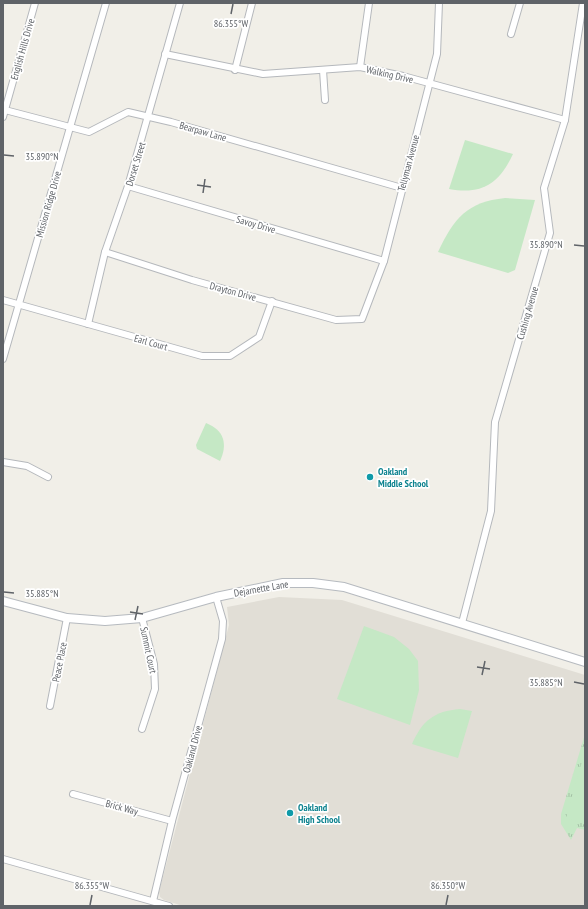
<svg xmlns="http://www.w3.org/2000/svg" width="588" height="909" font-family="'PT Sans Narrow',sans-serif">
  <defs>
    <pattern id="grass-tufts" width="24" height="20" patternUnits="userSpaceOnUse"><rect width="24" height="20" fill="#c5e8c5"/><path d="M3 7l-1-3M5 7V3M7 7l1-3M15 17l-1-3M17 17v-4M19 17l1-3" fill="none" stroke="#a3c0a4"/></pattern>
  </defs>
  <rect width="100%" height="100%" fill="#f1efe8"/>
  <polygon fill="#e1ded6" points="279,597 342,600 585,675 585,906 183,906 164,900 160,897 159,892 229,625 227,607"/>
  <polygon fill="url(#grass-tufts)" points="585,734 585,830 577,828 571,840 561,824 561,814"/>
  <g fill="#c5e8c5">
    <path d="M465,140L513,154C499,184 482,195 449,189Z"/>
    <path d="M505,198L535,200L515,270L508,273L438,252C454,218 467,202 505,198Z"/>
    <path d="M206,423C224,430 228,444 220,461L197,449L196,445Z"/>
    <polygon points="364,626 394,637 409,649 418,661 419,690 410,725 337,699"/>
    <path d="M460,709L472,711L458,758L412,744C422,721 434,711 460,709Z"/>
    <polygon points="585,751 585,824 566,818"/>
  </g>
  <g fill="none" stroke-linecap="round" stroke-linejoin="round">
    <defs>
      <g id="minor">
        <polyline points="511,34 520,3"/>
        <polyline points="165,54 263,74 360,67 403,76 565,120"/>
        <polyline points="360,67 369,3"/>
        <polyline points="235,70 252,3"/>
        <polyline points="323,70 325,100"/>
        <polyline points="5,110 89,132 128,112 171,122 402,188"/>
        <polyline points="3,117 35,3"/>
        <polyline points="128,186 384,261"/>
        <polyline points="105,252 192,280 336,320 362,319 384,261 437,54 439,3"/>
        <polyline points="3,300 202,356 230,356 259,337 272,301"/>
        <polyline points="88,324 105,252 128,186 180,3"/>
        <polyline points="3,359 106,3"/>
        <polyline points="3,462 27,466 48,477"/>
        <polyline points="462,623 491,511 495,422 550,233 544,188 565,120 583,3"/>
        <polyline points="50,706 67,618"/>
        <polyline points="142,729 155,689 154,664 142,618"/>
        <polyline points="73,794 172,821"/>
        <polyline points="3,859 169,906"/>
        <polyline points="153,901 172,821 222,639 223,621 216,597"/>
      </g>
      <polyline id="secondary" points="3,601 67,618 105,621 142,618 216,597 283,583 313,583 344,587 585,662"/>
    </defs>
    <use href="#minor" stroke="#b5b8bc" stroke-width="8"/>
    <use href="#secondary" stroke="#b6babf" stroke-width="10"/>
    <use href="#minor" stroke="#fff" stroke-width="6"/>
    <use href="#secondary" stroke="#fff" stroke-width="8"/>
  </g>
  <path fill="none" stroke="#5f6368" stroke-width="1.5" d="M231,14L233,4M4,155L14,156M197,185L211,187M203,193L205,179M574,245L584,246M4,592L14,593M130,612L143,614M135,620L138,606M477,667L490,669M482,675L485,661M574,682L584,684M90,905L92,895M446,905L448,895"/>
  <g fill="#0f9aa8" stroke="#fff" stroke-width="1.5">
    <circle cx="370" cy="477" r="4"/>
    <circle cx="290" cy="813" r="4"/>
  </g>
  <g text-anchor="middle" stroke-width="3.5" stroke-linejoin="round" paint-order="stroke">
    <g font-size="10" fill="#5f6368" stroke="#fff">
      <text transform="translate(22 49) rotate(-74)" y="4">English Hills Drive</text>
      <text transform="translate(390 74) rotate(13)" y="4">Walking Drive</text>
      <text transform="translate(203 131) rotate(16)" y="4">Bearpaw Lane</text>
      <text transform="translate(408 163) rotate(-75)" y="4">Tellyman Avenue</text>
      <text transform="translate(135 164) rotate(-73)" y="4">Dorset Street</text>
      <text transform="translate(48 204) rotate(-74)" y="4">Mission Ridge Drive</text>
      <text transform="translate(256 224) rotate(16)" y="4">Savoy Drive</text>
      <text transform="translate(233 291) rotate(15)" y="4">Drayton Drive</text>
      <text transform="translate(527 313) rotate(-74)" y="4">Cushing Avenue</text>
      <text transform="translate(151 342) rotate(16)" y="4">Earl Court</text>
      <text transform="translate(261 588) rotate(-10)" y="4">Dejarnette Lane</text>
      <text transform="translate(149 650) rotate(78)" y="4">Summit Court</text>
      <text transform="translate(59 662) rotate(-79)" y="4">Peace Place</text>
      <text transform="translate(192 749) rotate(-75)" y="4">Oakland Drive</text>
      <text transform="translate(122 807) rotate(15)" y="4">Brick Way</text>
    </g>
    <g font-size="10" font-weight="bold" fill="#0d838f" stroke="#fff" text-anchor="start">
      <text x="378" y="475">Oakland<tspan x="378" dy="12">Middle School</tspan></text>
      <text x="298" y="811">Oakland<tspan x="298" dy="12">High School</tspan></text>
    </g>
  </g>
  <g font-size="10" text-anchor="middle" fill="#5f6368" stroke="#fff" stroke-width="3.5" stroke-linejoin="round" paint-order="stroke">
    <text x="231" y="27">86.355°W</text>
    <text x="42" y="160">35.890°N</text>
    <text x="546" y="248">35.890°N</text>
    <text x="42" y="597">35.885°N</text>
    <text x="546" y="686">35.885°N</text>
    <text x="92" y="889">86.355°W</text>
    <text x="448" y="889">86.350°W</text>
  </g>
  <rect width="588" height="909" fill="none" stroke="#5f6368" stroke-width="8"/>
</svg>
